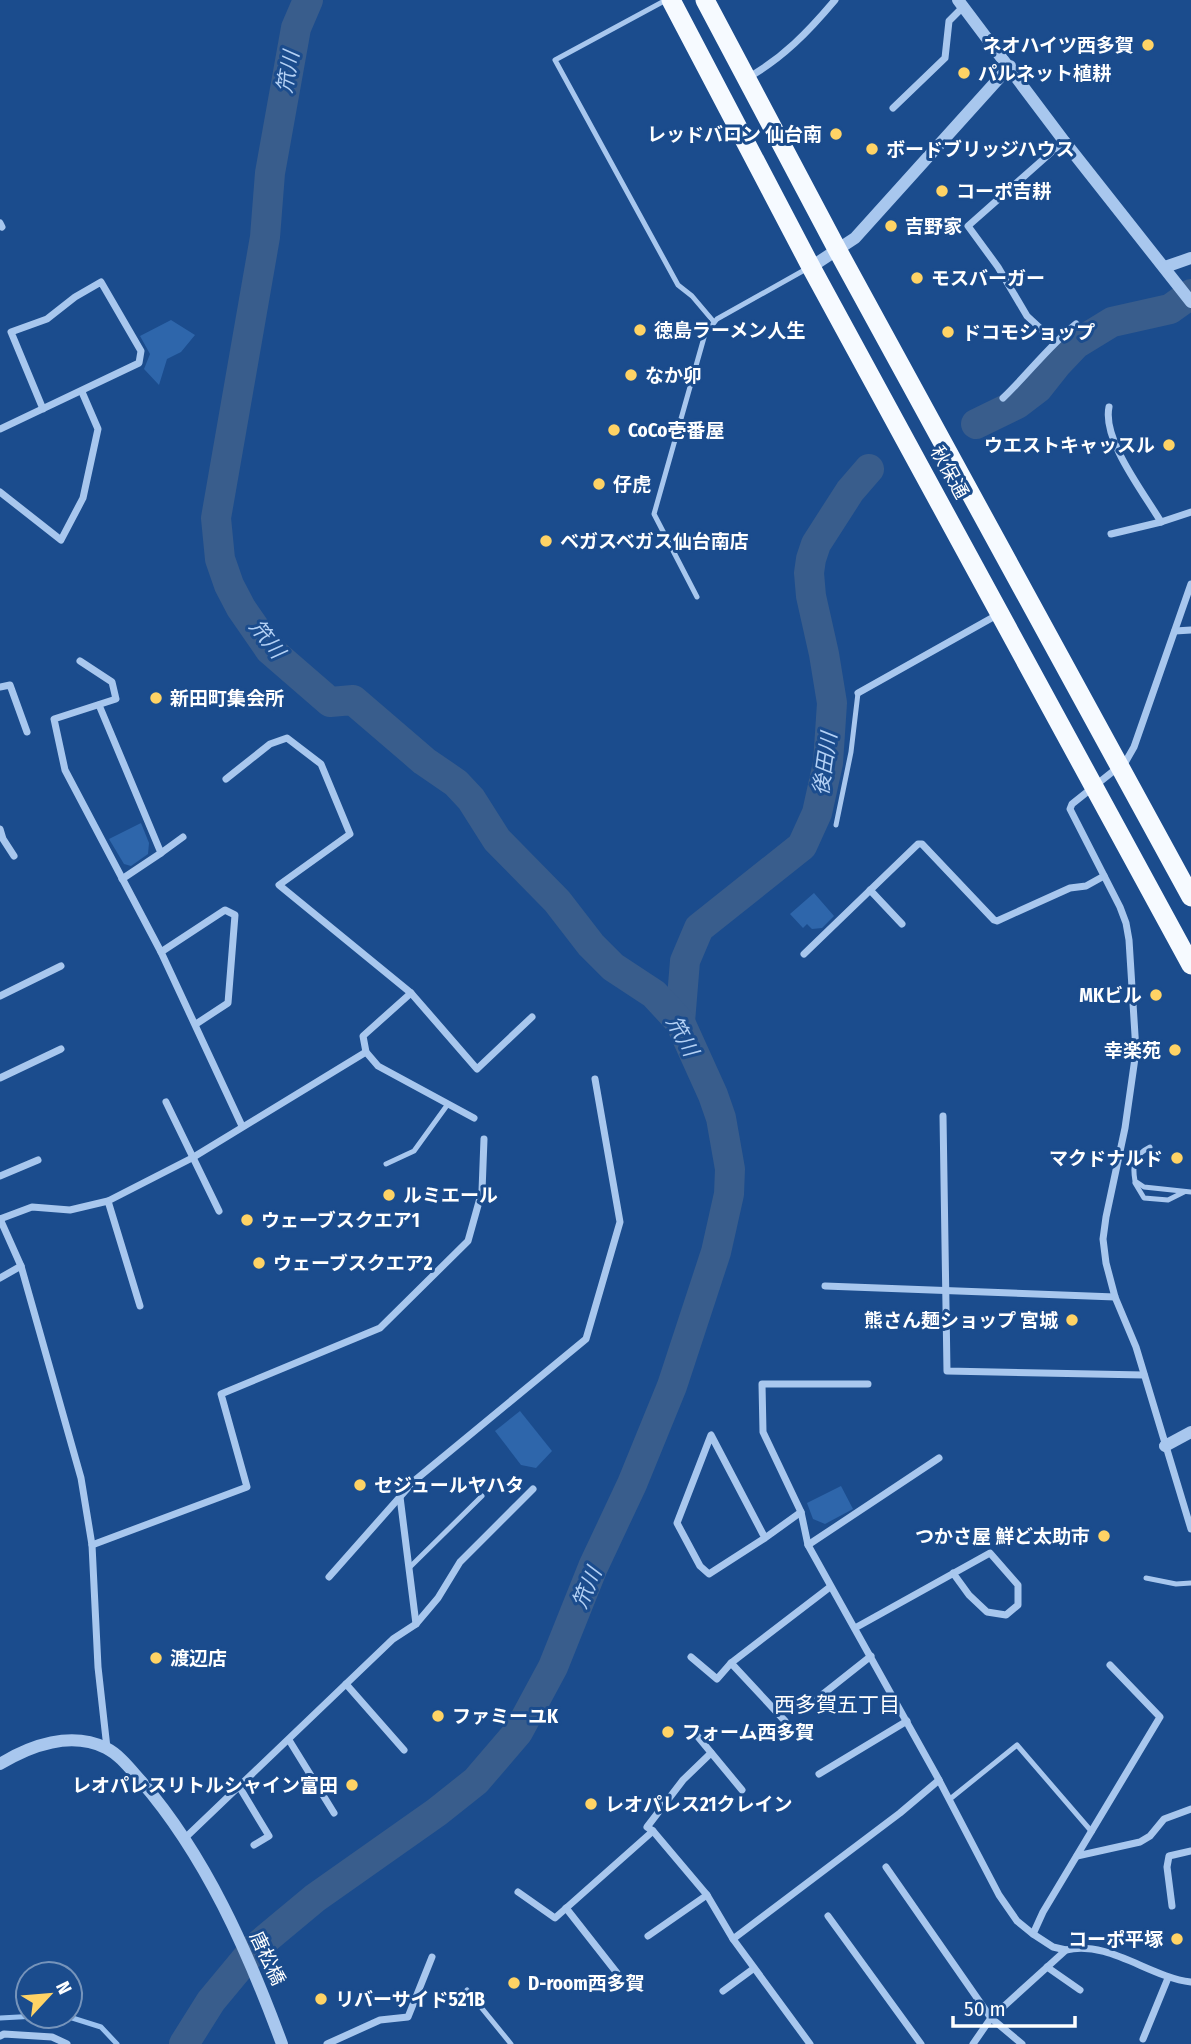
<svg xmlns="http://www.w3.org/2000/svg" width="1191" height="2044" font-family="'Fira Sans Condensed','Noto Sans JP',sans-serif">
  <rect width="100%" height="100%" fill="#1b4c8d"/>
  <g fill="#2e66ab">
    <polygon points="171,320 195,335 181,352 167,359 159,385 144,369 150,354 140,336"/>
    <polygon points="141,823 149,843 148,854 131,866 124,864 109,839"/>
    <polygon points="814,893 834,916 822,928 812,929 807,924 803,928 790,914"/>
    <polygon points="520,1411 552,1451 536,1468 521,1465 495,1431"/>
    <polygon points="841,1486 853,1509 825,1524 813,1519 807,1503"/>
  </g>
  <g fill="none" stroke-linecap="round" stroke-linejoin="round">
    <g stroke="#9bc2f0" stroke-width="5">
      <polyline points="66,2016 101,2027 117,2044"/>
      <polyline points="0,2018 37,2016"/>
    </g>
    <g stroke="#395d8c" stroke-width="30">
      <polyline points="976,424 1017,404 1038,388 1057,364 1076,344 1112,322 1170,309 1191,294"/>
      <polyline points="680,1022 685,961 699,928 802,846 817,813 828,763 832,703 824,654 811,596 809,573 811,559 816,544 850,491 869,469"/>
      <polyline points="184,2044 211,2001 255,1948 315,1898 437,1812 476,1781 518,1732 553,1667 593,1567 632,1484 672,1386 716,1252 729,1194 730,1169 721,1118 713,1095 680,1022 654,994 613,967 591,945 557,901 497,840 471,799 456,783 424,761 353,700 330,702 270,650 241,608 229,585 220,559 216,518 265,237 270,173 296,28 308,0"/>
    </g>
    <g stroke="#a8c7ee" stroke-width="5">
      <polyline points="666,0 555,60 678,285 692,296 714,322"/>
      <polyline points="697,597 654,514 705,334 717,319 808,268"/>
      <polyline points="836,825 851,752 858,693"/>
      <path d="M1150,1147C1134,1155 1132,1164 1135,1181L1144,1187L1191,1192"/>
      <polyline points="386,1164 414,1151 448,1104"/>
      <polyline points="1135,1183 1144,1198 1168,1200 1184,1192"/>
      <polyline points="409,1568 482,1496"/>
      <polyline points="1146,1578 1176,1584 1191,1583"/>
      <polyline points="950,1799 1017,1745 1092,1832"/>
      <polyline points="467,1990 511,2044"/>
    </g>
    <g stroke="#a8c7ee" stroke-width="7">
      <path d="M747,78C782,59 809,31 835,0"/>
      <polyline points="893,108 945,58 949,21 963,7"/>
      <polyline points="0,223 2,227"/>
      <polyline points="1054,341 1027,316 998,267 968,226 1064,141"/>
      <path d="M1003,398C1029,373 1049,346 1076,324"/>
      <path d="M1109,407C1102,440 1144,493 1161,522L1191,512"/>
      <polyline points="0,429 139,363 141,351 101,282 75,297 47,319 11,332 43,409"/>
      <polyline points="0,492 61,540 83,498 98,429 82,392"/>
      <polyline points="1111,534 1161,522"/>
      <polyline points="1191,584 1134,747 1126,761 1072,804 1070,809 1120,907 1126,923 1129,940 1136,1051 1125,1128 1106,1217 1103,1239 1106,1263 1115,1297 1136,1347 1191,1529"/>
      <polyline points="1175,631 1191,630"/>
      <polyline points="80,661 112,682 116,699 54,719 65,770 161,952 242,1126"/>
      <polyline points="0,687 10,685 27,732"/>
      <polyline points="858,693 997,615"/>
      <polyline points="99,705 161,853 183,837"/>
      <polyline points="226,779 270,744 287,738 321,764 350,834 279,885 411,993 477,1069 532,1017"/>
      <polyline points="0,829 3,839 14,856"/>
      <polyline points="122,879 161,853"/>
      <polyline points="870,890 902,924"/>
      <polyline points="161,952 225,910 235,915 228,1003 196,1024"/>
      <polyline points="804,954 918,844 922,844 994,920 997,921 1070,888 1086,886 1104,876"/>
      <polyline points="411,993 363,1036 366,1052 378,1066 474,1118"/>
      <polyline points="0,996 61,966"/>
      <polyline points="0,1078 61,1049"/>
      <polyline points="166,1102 219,1211"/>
      <polyline points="943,1116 947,1371 1144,1375"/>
      <polyline points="0,1176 38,1160"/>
      <polyline points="108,1201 140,1306"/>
      <polyline points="0,1219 21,1266 81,1478 92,1545 98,1667 107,1748"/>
      <polyline points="0,1219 32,1207 70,1210 108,1201 192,1158 366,1052"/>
      <polyline points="0,1278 21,1266"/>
      <polyline points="825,1286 1115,1297"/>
      <polyline points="868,1384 762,1384 763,1432 801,1512 808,1545 939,1780 999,1895 1017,1921 1033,1934 1053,1947 1066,1950"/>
      <polyline points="400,1497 416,1624"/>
      <polyline points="765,1538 711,1435 677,1523 700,1566 709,1574 765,1538 801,1512"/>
      <polyline points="92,1545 247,1487 221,1394 380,1328 468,1241 482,1191 484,1139"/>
      <polyline points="808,1545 939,1458"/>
      <polyline points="329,1577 414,1481 586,1339 620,1222 595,1079"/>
      <polyline points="855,1628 990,1553 1018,1585 1018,1605 1006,1615 987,1612 969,1595 953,1573"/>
      <polyline points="691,1657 717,1679 731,1663 830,1587"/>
      <polyline points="731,1663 785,1721"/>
      <polyline points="346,1684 404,1750"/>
      <polyline points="818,1698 871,1656"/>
      <polyline points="694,1732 742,1790"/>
      <polyline points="289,1740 334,1813"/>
      <polyline points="819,1774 907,1721"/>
      <polyline points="240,1788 269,1836 254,1845"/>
      <polyline points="653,1831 707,1895 733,1939 810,2044"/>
      <polyline points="184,1839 393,1639 416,1624 438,1598 460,1562 533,1489"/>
      <polyline points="1077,1856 1140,1842 1150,1836 1164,1819 1191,1809"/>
      <polyline points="886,1867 991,2018 1022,2044"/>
      <polyline points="518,1892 555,1918 653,1831 647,1827 683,1780 711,1753"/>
      <polyline points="1172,1906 1167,1867 1169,1856 1191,1851"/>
      <polyline points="566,1908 617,1973"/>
      <polyline points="828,1916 921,2044"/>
      <polyline points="1033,1934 1043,1912 1160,1717 1110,1665"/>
      <polyline points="648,1936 707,1895"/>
      <polyline points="733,1939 900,1813 939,1780"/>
      <polyline points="1047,1967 1080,1990"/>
      <polyline points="723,1991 753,1969"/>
      <polyline points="0,2036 4,2034 52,2037 67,2044"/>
      <polyline points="1143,2039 1168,1978"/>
      <polyline points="327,2044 380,2020 408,2017 432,1957"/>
      <path d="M973,2044L991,2018L1066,1950C1109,1940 1149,1977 1191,1982"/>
    </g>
    <g stroke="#a8c7ee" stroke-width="12">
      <polyline points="958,0 1064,141 1191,302"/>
      <polyline points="811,267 855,238 1010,66"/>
      <polyline points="1165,267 1191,258"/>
      <polyline points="1165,1446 1191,1432"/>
      <path d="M0,1764C31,1745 71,1731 106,1748C120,1755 131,1770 141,1781C206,1856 248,1952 282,2044"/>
    </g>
    <g stroke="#f6faff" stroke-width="19">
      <polyline points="671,0 811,267 1191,965"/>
      <polyline points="705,0 838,251 1191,897"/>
    </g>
  </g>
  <g fill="#ffd365" stroke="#1b4c8d" stroke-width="2.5">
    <circle cx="1148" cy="45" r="7"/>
    <circle cx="964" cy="73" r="7"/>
    <circle cx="836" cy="134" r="7"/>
    <circle cx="872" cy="149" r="7"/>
    <circle cx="942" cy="191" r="7"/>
    <circle cx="891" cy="226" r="7"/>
    <circle cx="917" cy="278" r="7"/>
    <circle cx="640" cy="330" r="7"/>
    <circle cx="948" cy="332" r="7"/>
    <circle cx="631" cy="375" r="7"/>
    <circle cx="614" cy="430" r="7"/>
    <circle cx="1169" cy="445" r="7"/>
    <circle cx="599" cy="484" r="7"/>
    <circle cx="546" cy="541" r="7"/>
    <circle cx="156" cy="698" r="7"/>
    <circle cx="1156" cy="995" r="7"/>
    <circle cx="1175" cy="1050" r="7"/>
    <circle cx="1177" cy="1158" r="7"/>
    <circle cx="389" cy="1195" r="7"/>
    <circle cx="247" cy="1220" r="7"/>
    <circle cx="259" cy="1263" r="7"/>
    <circle cx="1072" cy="1320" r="7"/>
    <circle cx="360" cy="1485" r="7"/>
    <circle cx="1104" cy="1536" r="7"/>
    <circle cx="156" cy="1658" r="7"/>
    <circle cx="438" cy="1716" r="7"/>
    <circle cx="668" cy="1732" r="7"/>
    <circle cx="352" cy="1785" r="7"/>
    <circle cx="591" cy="1804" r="7"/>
    <circle cx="1177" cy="1939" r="7"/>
    <circle cx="514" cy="1983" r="7"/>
    <circle cx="321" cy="1999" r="7"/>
  </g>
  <g text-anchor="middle" stroke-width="6" stroke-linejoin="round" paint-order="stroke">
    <g font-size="19" font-weight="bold" fill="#fff" stroke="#1b4c8d" text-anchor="start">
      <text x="1134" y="52" text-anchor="end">ネオハイツ西多賀</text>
      <text x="978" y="80">パルネット植耕</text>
      <text x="822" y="141" text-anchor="end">レッドバロン 仙台南</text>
      <text x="886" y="156">ボードブリッジハウス</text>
      <text x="956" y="198">コーポ吉耕</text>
      <text x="905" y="233">吉野家</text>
      <text x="931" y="285">モスバーガー</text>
      <text x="654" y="337">徳島ラーメン人生</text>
      <text x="962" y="339">ドコモショップ</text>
      <text x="645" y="382">なか卯</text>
      <text x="628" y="437">CoCo壱番屋</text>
      <text x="1155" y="452" text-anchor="end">ウエストキャッスル</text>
      <text x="613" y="491">仔虎</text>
      <text x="560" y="548">ベガスベガス仙台南店</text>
      <text x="170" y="705">新田町集会所</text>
      <text x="1142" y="1002" text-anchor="end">MKビル</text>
      <text x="1161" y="1057" text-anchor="end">幸楽苑</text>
      <text x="1163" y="1165" text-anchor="end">マクドナルド</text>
      <text x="403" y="1202">ルミエール</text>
      <text x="261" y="1227">ウェーブスクエア1</text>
      <text x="273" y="1270">ウェーブスクエア2</text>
      <text x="1058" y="1327" text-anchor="end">熊さん麺ショップ 宮城</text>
      <text x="374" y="1492">セジュールヤハタ</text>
      <text x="1090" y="1543" text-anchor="end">つかさ屋 鮮ど太助市</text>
      <text x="170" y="1665">渡辺店</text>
      <text x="452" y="1723">ファミーユK</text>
      <text x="682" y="1739">フォーム西多賀</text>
      <text x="338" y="1792" text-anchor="end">レオパレスリトルシャイン富田</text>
      <text x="605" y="1811">レオパレス21クレイン</text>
      <text x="1163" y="1946" text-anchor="end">コーポ平塚</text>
      <text x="528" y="1990">D-room西多賀</text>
      <text x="335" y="2006">リバーサイド521B</text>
    </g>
    <g font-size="19" fill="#fff" stroke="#1b4c8d">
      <text transform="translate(950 472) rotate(61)" y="7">秋保通</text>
      <text transform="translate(268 1958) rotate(65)" y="7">唐松橋</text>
    </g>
    <g font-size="21" font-style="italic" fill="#b4d1f5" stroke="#1b4c8d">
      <text transform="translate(288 72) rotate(-80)" y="7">笊川</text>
      <text transform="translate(267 639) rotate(52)" y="7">笊川</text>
      <text transform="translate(825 764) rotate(-82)" y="7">後田川</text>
      <text transform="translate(682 1036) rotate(61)" y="7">笊川</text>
      <text transform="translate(587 1588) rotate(-67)" y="7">笊川</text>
    </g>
    <g font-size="21" fill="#fff" stroke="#1b4c8d">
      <text x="837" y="1712">西多賀五丁目</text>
    </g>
  </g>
  <g transform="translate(49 1995) rotate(64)"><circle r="33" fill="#1b4c8d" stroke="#7694bb" stroke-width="2"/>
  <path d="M0-5L12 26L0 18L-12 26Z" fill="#ffd365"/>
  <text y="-10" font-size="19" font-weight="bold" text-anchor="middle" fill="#ffffff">N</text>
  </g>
  <path d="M953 2016v10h122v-10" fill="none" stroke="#ffffff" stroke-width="3.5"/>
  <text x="964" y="2016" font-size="21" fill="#ffffff" stroke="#1b4c8d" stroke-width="5" paint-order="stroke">50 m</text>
</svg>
